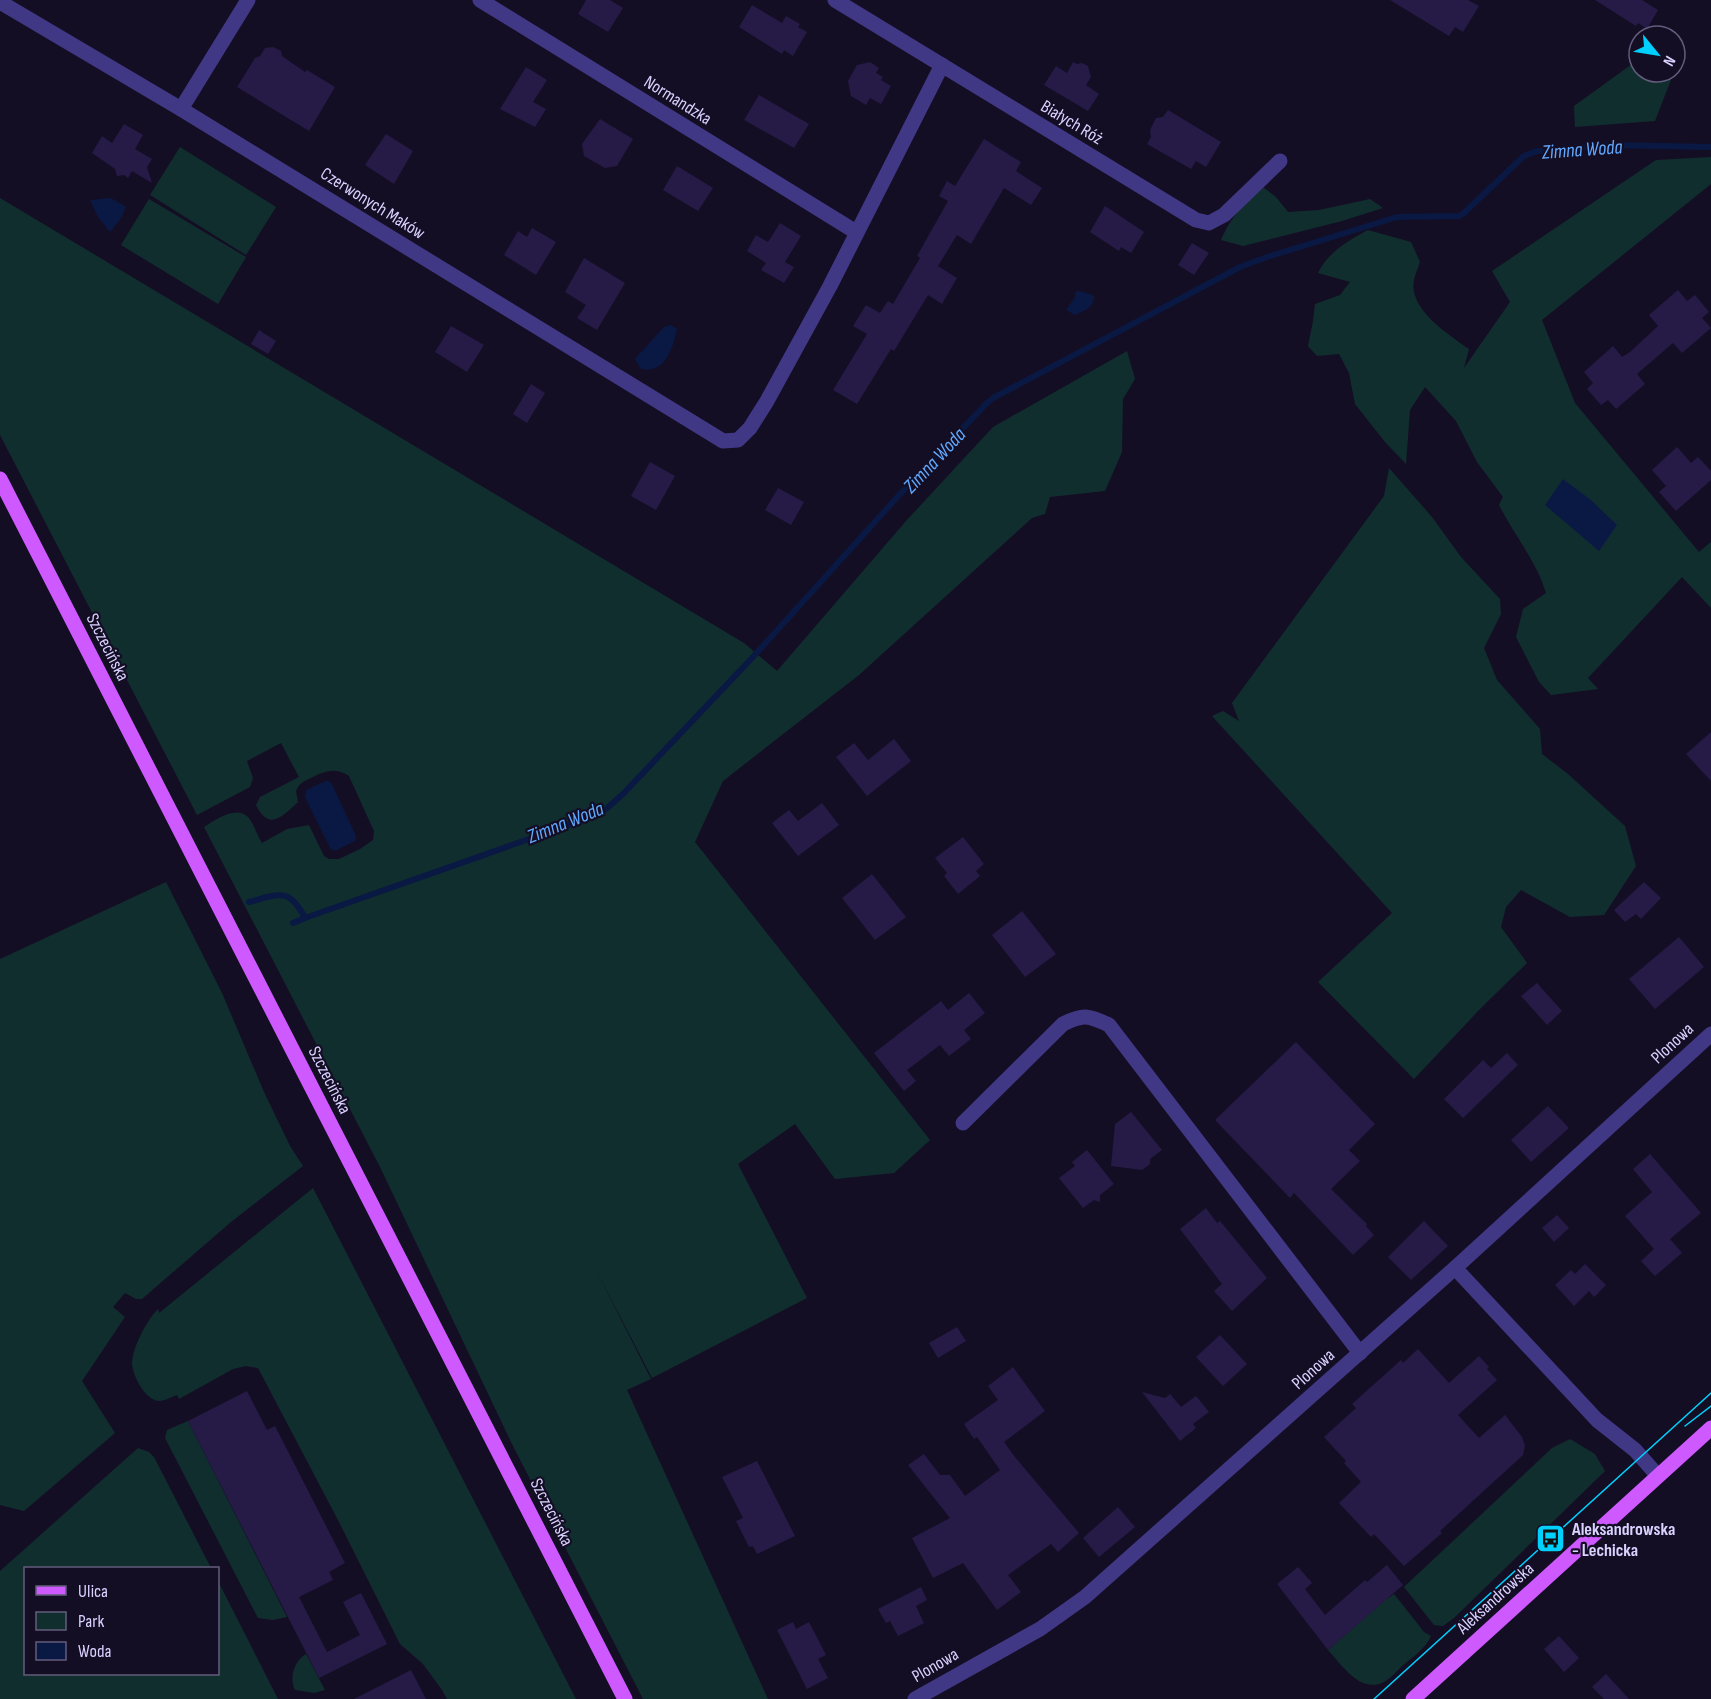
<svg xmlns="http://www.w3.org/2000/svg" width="1711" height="1699" font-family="'Sofia Sans Condensed',sans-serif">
  <rect width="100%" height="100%" fill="#140e25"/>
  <g fill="#112e2f">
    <polygon points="1639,59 1639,72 1674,72 1655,121 1575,127 1574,106"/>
    <polygon points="180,147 276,207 246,255 150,195"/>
    <path d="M1711,157V184L1542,320L1575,403L1699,552L1711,542V608L1682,577L1588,678L1598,689L1551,695L1539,682L1516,637L1523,609L1546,593C1537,562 1514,535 1499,505L1503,497L1477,462L1456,421L1425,387L1410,410L1406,464L1385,442L1355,404L1349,373L1339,354L1317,356L1308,346L1313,321L1315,304L1340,295L1350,282L1318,273C1328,252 1349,240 1368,230L1411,242L1420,262C1418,268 1415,274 1414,280C1408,309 1448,334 1469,349L1464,368L1510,302L1492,271L1656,160Z"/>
    <path d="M1263,187L1276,197L1288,212L1319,210L1370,199L1383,208L1342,221L1243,246L1221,240C1232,215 1243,205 1263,187Z"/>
    <path d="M0,198L744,643L777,671L906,521L993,427L1127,351L1135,379L1123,399L1122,452L1105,491L1050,497L1045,514L1032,518L859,675L723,781L695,842L930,1140L894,1173L835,1179L795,1124L738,1164L807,1298L652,1378L595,1268L651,1379L627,1390L768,1699H643L512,1444L380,1167L204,827C215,820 236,805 248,817C254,824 257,835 262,843L287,829L309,825L324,856L329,859H339L360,849L373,840L374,831L349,776C335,767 325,771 311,778C304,781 299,783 296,791L298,802C283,816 269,832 256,805L260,797L299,777L281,743L247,761L253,778L250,787L197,815L0,435Z"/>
    <polygon points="149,199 246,257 218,304 121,245"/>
    <polygon points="1389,468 1432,517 1461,557 1500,599 1501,614 1484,648 1497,680 1540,729 1542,754 1568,774 1625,826 1636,866 1604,915 1570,917 1521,890 1506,907 1501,927 1527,963 1481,1008 1414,1079 1318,982 1392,913 1212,716 1223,711 1239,721 1232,703 1384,496"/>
    <polygon points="166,882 222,993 264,1092 290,1146 303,1166 231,1222 142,1299 136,1299 125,1293 113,1307 125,1317 82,1381 115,1433 24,1511 0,1505 0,959"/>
    <path d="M313,1188L576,1699H447L442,1690L423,1664L400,1644L339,1522L258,1368L246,1366L233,1369L179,1399L177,1395C172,1397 164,1401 159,1401C145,1400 133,1376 132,1364C132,1348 147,1320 158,1309L159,1313Z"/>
    <polygon points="188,1421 287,1617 273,1620 258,1618 165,1438 167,1430"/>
    <polygon points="1570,1439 1595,1454 1605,1471 1454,1618 1443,1626 1434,1625 1404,1587 1552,1448"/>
    <polygon points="138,1448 149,1452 154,1457 211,1568 26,1568 26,1674 218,1674 218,1581 278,1699 0,1699 0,1571"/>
    <path d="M1394,1594L1424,1632L1431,1636C1425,1649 1413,1657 1402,1666C1397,1671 1391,1678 1384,1682C1360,1694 1342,1665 1328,1650L1384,1601Z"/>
    <path d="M306,1654L325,1690L314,1693L295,1690C289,1678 294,1661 306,1654Z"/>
  </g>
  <g fill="#091943">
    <polygon points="111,198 126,207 121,218 110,232 98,217 90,200"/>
    <path d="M1077,291L1084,292L1094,296C1095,307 1084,311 1075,315L1066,310L1075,297V293Z"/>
    <path d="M671,325L677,329C673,348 665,374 641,369L635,359L664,327Z"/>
    <polygon points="1563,479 1591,500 1617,525 1599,551 1545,505"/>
    <polygon points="326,781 331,782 356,836 355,841 335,851 330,848 305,797 306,790"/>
  </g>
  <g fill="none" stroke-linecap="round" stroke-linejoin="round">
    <g stroke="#091943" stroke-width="6">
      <path d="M249,902C279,894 289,887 305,918L583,820L606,809L623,794L752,658L901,493L986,404L993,398L1240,267L1267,257L1397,217L1459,216L1464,213L1524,156L1537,151L1607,145L1711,147"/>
      <polyline points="293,923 305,918"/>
    </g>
  </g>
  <g fill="#261a46">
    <polygon points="586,0 610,0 623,8 608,32 578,14"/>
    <polygon points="1390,0 1468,0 1479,6 1463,32 1455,27 1449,36"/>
    <polygon points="1595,0 1642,0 1658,10 1647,29 1638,23 1636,26"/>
    <polygon points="752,5 782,23 786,16 800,24 798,27 807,32 793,56 784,50 782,54 739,27"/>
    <polygon points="273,47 281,51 282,56 305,72 307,70 335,87 309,131 237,87 255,58 260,56 265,48"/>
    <polygon points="870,62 879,68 876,73 883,77 881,80 891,86 881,104 870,98 866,105 851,96 848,81 857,65"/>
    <polygon points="1073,62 1077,64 1082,63 1088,66 1091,77 1086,85 1099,94 1088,111 1044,85 1056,66 1067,73"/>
    <polygon points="526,67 547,80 533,102 546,109 535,127 500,109"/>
    <polygon points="759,95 809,124 794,148 744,120"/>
    <polygon points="1168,110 1221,142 1206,167 1196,161 1191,169 1147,144 1151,137 1150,130 1156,118 1163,117"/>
    <polygon points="600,119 633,139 617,166 605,168 584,156 582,144"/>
    <polygon points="124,124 143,135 135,149 152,159 147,167 152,183 132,171 128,178 124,175 117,176 115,169 92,153 102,136 112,143"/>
    <polygon points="386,134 413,151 394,184 365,165"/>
    <polygon points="984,139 1021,162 1016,171 1042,188 1031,205 1004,188 971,244 957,235 938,266 957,278 942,304 928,295 894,351 891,349 857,404 833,390 867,334 853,326 866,305 880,313 888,301 893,304 920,258 917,256 948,201 939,196 947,181 955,186"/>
    <polygon points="677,166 713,188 698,211 663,190"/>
    <polygon points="1105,206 1144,232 1131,253 1121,247 1119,251 1090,232"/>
    <polygon points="780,223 801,236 785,262 794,267 784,283 761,270 766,263 747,251 756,235 768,242"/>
    <polygon points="532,228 556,242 536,275 504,255 518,231 527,237"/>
    <polygon points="1192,243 1209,253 1194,275 1178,265"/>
    <polygon points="584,258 625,283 597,330 577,318 586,305 565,292"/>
    <polygon points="1678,290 1687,301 1695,295 1709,312 1702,318 1711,328 1682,353 1673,343 1637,374 1645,384 1616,409 1608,400 1601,405 1587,389 1593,383 1584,372 1613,346 1622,357 1630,352 1658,326 1649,315"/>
    <polygon points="451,326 484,345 467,372 435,352"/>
    <polygon points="259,330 276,341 268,354 251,344"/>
    <polygon points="531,384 545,393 527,423 513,414"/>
    <polygon points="1677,447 1691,463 1698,457 1711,471 1711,480 1676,511 1659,492 1666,486 1652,470"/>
    <polygon points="650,462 675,476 656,510 631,496"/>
    <polygon points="778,488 804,502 791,525 765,510"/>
    <polygon points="1711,732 1711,781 1686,754"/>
    <polygon points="894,739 911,761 867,796 836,757 854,743 868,760"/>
    <polygon points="822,803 839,825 798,856 772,823 789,810 798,821"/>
    <polygon points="963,837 984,864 976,871 980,876 958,894 944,876 947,873 935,858"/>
    <polygon points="872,874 906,917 875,940 842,898"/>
    <polygon points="1644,882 1661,898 1641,919 1636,914 1625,922 1614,910"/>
    <polygon points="1022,911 1056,954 1025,977 992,935"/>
    <polygon points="1679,937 1704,967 1655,1009 1629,979"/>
    <polygon points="1537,983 1562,1011 1547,1025 1521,996"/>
    <polygon points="969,993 985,1013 964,1030 971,1039 949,1056 940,1045 907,1070 916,1081 904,1091 874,1053 941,1001 948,1010"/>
    <polygon points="1296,1042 1375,1124 1349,1150 1360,1161 1331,1189 1367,1224 1366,1226 1374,1235 1353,1255 1294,1193 1290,1198 1215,1120"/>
    <polygon points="1507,1053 1518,1065 1463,1118 1444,1099 1483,1060 1491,1068"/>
    <polygon points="1548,1106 1569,1128 1531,1162 1511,1140"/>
    <polygon points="1131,1112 1162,1150 1150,1159 1150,1164 1142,1170 1111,1166 1115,1124"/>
    <polygon points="1087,1150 1114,1184 1100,1195 1100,1202 1094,1200 1083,1208 1059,1178 1075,1166 1072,1162"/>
    <polygon points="1650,1154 1701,1213 1670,1239 1682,1253 1655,1276 1641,1261 1654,1249 1625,1216 1652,1192 1633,1169"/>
    <polygon points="1206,1208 1217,1223 1220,1221 1267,1278 1232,1311 1214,1291 1222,1284 1180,1229"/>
    <polygon points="1557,1215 1569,1228 1554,1242 1542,1228"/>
    <polygon points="1424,1221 1448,1246 1411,1280 1388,1257"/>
    <polygon points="1585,1264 1606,1285 1594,1297 1589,1291 1574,1306 1555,1285 1571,1270 1575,1274"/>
    <polygon points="957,1327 966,1341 938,1358 929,1343"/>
    <polygon points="1220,1335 1247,1364 1223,1386 1196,1357"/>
    <polygon points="1418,1349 1449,1383 1479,1356 1489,1367 1487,1369 1497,1380 1458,1415 1479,1438 1505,1415 1522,1437 1525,1446 1523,1455 1440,1531 1442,1533 1404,1566 1374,1534 1371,1537 1339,1503 1361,1482 1344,1463 1346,1461 1324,1437 1356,1408 1352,1404 1401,1360 1403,1363"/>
    <polygon points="1013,1367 1045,1411 1004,1442 1015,1457 1079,1533 1058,1552 1051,1544 1008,1575 1021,1592 997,1610 963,1563 933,1578 912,1538 950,1518 908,1465 924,1454 940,1475 950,1475 965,1496 1000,1470 977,1437 974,1439 964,1424 998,1400 988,1386"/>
    <polygon points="247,1391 267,1430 275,1426 345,1563 329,1572 333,1580 299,1597 327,1652 360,1635 343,1602 361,1593 387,1644 319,1678 188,1421"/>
    <polygon points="1142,1392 1165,1398 1170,1394 1181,1407 1196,1396 1209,1412 1193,1424 1196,1428 1180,1441"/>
    <polygon points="757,1461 795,1536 757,1554 753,1546 749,1547 736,1521 743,1518 722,1477"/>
    <polygon points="1118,1507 1135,1527 1099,1557 1083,1538"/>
    <polygon points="1387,1565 1403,1585 1328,1650 1277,1584 1298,1567 1312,1583 1305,1589 1325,1615 1365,1580 1367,1582"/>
    <polygon points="921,1587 927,1600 916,1606 924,1623 898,1636 890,1621 886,1623 878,1609"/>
    <polygon points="793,1622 796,1629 809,1622 826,1655 818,1659 828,1678 807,1689 777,1630"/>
    <polygon points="1559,1636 1579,1658 1564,1672 1544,1649"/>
    <polygon points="411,1670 426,1699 354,1699"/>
    <polygon points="1606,1674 1629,1699 1604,1699 1592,1687"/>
  </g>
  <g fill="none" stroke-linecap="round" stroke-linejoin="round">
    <g stroke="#413885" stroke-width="15">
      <polyline points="480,0 856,232"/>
      <polyline points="835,0 1196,220 1209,223 1224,215 1280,161"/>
      <polyline points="0,2 181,109 723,441 738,440 750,428 767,401 830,286 942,65"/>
      <polyline points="181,109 248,0"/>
      <path d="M963,1123L1063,1024C1083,1014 1088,1015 1109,1025L1360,1353"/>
      <polyline points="1455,1268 1597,1420 1635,1450 1658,1476"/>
      <polyline points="915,1699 1040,1629 1085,1597 1455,1268 1711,1034"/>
    </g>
    <g stroke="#ce59ff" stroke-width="15">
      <polyline points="0,479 625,1699"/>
      <polyline points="1413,1699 1711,1428"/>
    </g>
    <g stroke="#00d0fd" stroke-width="1.5">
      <polyline points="1685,1426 1711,1406"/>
      <polyline points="1374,1699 1711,1393"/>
    </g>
  </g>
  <defs>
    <symbol id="bus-square" viewBox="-11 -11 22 22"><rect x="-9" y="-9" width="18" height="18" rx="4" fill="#00d0fd" stroke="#140e25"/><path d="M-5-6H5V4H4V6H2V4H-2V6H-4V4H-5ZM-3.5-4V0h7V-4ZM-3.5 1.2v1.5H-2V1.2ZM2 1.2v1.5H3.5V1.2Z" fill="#111"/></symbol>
  </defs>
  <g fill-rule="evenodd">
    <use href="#bus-square" x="1534" y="1522" width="33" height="33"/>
  </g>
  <g text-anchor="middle" stroke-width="4.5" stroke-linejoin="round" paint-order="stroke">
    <g font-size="18" fill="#dad2ff" stroke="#140e25">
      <text transform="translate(678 100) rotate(32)" y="6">Normandzka</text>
      <text transform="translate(1072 122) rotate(31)" y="6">Białych Róż</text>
      <text transform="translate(373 203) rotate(32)" y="6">Czerwonych Maków</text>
      <text transform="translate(108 647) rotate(63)" y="6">Szczecińska</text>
      <text transform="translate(1672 1043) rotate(-43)" y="6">Plonowa</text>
      <text transform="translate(330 1080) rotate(63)" y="6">Szczecińska</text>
      <text transform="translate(1313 1369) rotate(-42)" y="6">Plonowa</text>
      <text transform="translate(552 1512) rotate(63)" y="6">Szczecińska</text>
      <text transform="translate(1495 1598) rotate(-42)" y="6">Aleksandrowska</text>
      <text transform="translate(935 1665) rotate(-30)" y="6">Plonowa</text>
    </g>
    <g font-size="18" font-weight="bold" fill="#dad2ff" stroke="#140e25" text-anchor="start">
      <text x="1572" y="1535">Aleksandrowska<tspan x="1572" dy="21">- Lechicka</tspan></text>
    </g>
    <g font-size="20" font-style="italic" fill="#60a9ff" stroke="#140e25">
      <text transform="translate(1582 149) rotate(-4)" y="7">Zimna Woda</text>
      <text transform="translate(934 460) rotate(-47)" y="7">Zimna Woda</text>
      <text transform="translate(565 822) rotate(-22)" y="7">Zimna Woda</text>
    </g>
  </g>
  <rect x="24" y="1567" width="195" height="108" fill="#140e25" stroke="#635c7c" stroke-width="1.5"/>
  <rect x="36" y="1586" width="30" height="9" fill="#ce59ff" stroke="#635c7c" stroke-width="1.5"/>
  <text x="78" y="1597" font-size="18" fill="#dad2ff">Ulica</text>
  <rect x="36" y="1612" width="30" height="18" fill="#112e2f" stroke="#635c7c" stroke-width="1.5"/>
  <text x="78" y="1627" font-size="18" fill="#dad2ff">Park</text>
  <rect x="36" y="1642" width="30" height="18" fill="#091943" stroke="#635c7c" stroke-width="1.5"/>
  <text x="78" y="1657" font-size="18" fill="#dad2ff">Woda</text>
  <g transform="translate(1657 54) rotate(120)"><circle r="28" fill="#140e25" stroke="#635c7c" stroke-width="1.5"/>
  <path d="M0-4.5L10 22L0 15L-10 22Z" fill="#00d0fd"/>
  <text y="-9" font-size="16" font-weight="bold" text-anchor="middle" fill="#dad2ff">N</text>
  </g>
</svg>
